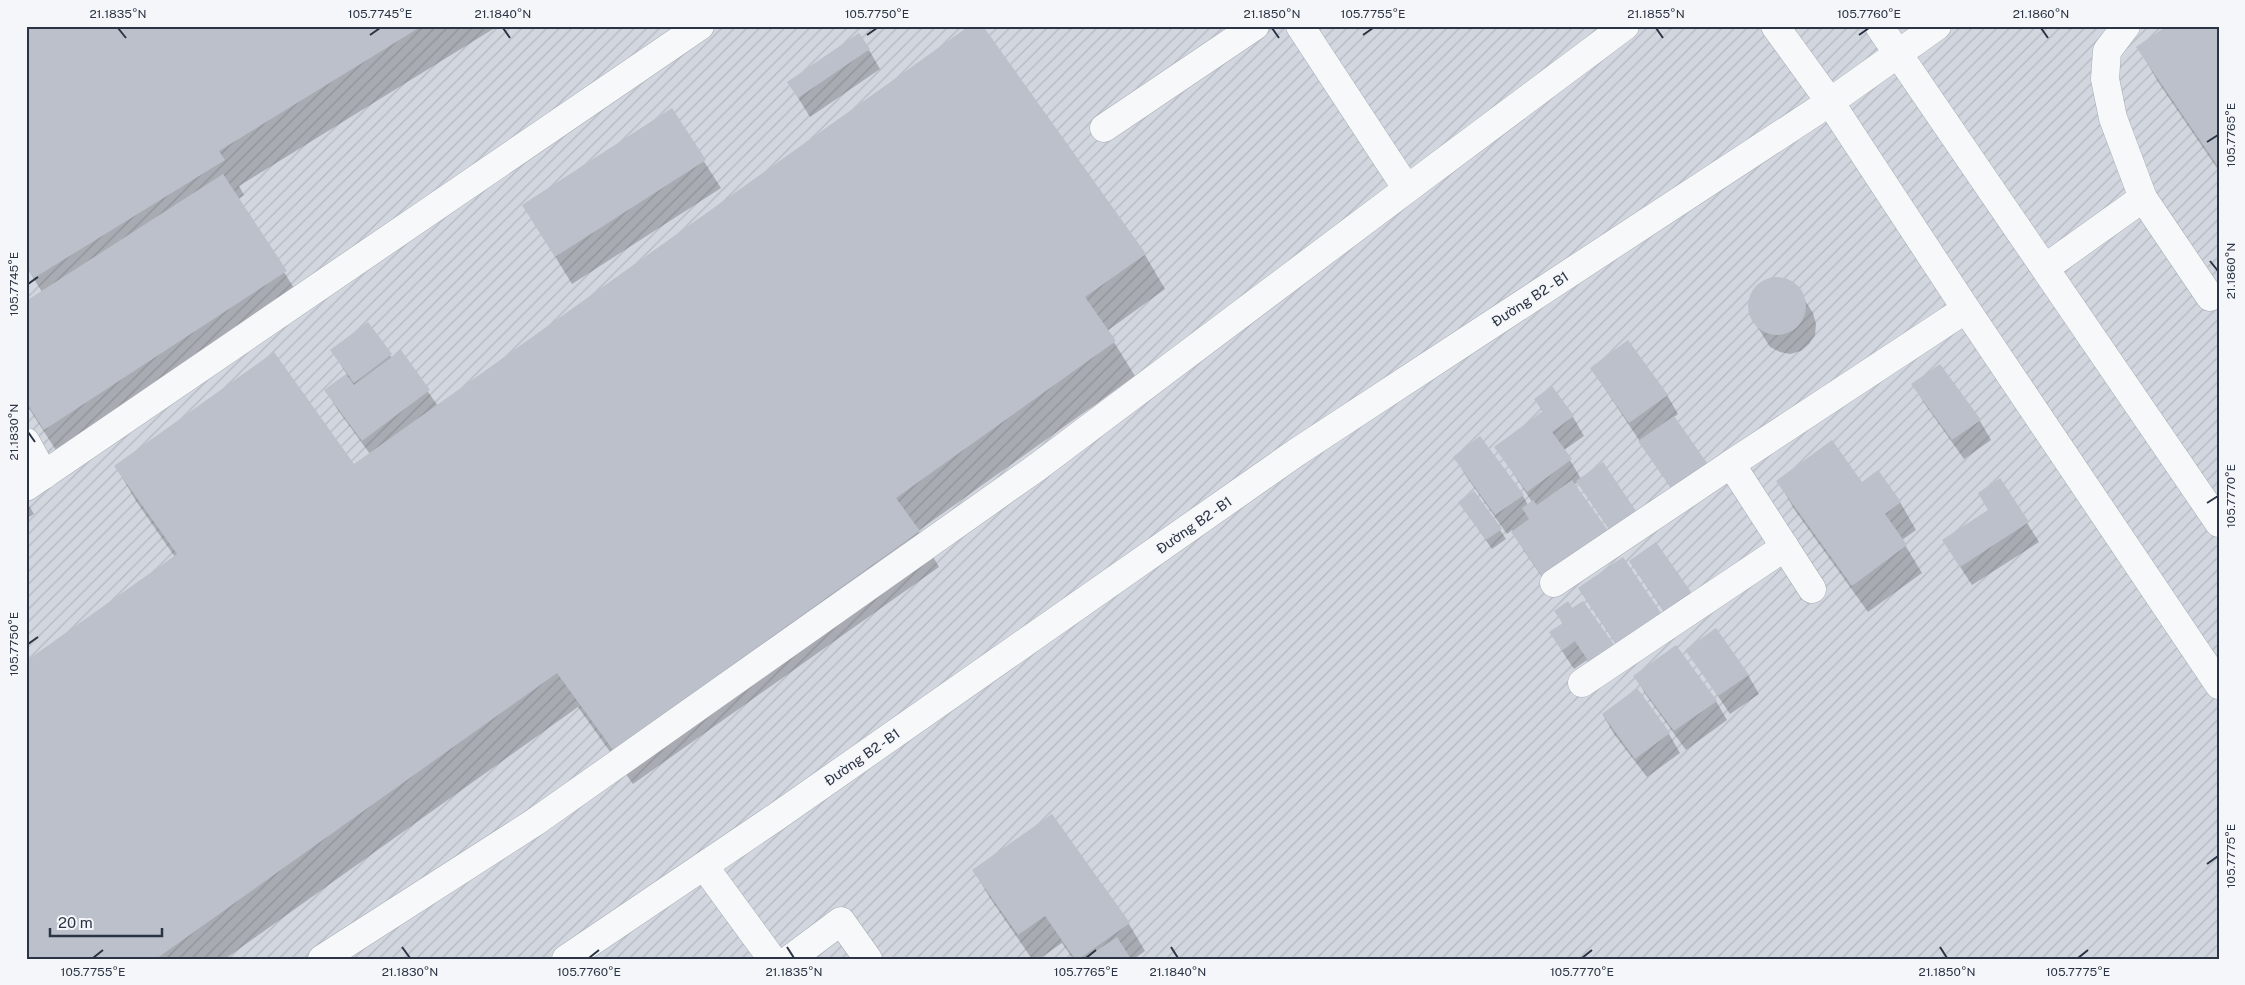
<svg xmlns="http://www.w3.org/2000/svg" width="2245" height="985" font-family="'Public Sans',sans-serif">
  <defs>
    <pattern id="industrial-furrows" width="10" height="10" patternUnits="userSpaceOnUse" patternTransform="scale(1.25)"><rect width="10" height="10" fill="#d2d6de"/><path d="M-1 1l2-2M0 10L10 0M9 11l2-2" fill="none" stroke="#b4b8c0"/></pattern>
  </defs>
  <rect width="100%" height="100%" fill="#e4e7ec"/>
  <rect fill="url(#industrial-furrows)" x="26" y="26" width="2193" height="933"/>
  <g fill="#0003">
    <polygon points="26,26 498,26 239,186 244,195 238,199 306,307 65,464 26,404 26,303 42,292 26,266"/>
    <polygon points="2219,26 2219,171 2158,82 2138,47"/>
    <polygon points="869,50 880,69 810,117 789,83"/>
    <polygon points="671,110 721,188 572,284 524,206"/>
    <polygon points="1145,255 1165,289 1107,331 1135,376 918,531 939,567 633,784 578,707 225,959 26,959 175,557 136,501 116,467 354,466 370,454 337,409 326,390 347,375 332,350 368,324 392,358 400,352 438,406"/>
    <polygon points="1774,278 1785,280 1795,285 1813,313 1816,324 1815,335 1809,344 1801,351 1790,354 1780,352 1770,347 1752,318 1749,308 1750,297 1756,288 1764,281"/>
    <polygon points="1940,366 1980,421 1991,440 1964,459 1924,403 1913,384"/>
    <polygon points="1591,368 1667,395 1678,414 1674,417 1717,482 1683,506"/>
    <polygon points="1535,399 1573,417 1584,436 1564,450 1623,550 1578,482 1574,485 1619,552 1556,597 1524,551 1512,530 1507,534 1466,476 1455,457 1523,496 1528,505 1532,502 1496,447 1543,412"/>
    <polygon points="2000,480 2039,542 1972,585 1955,559 1989,511"/>
    <polygon points="1778,481 1862,484 1900,502 1916,530 1902,540 1922,573 1868,612 1794,509"/>
    <polygon points="26,501 34,514 26,519"/>
    <polygon points="1460,503 1500,530 1506,539 1492,549"/>
    <polygon points="1630,562 1690,592 1701,611 1676,629"/>
    <polygon points="1579,589 1660,613 1671,632 1628,662"/>
    <polygon points="1556,612 1602,681 1587,660 1574,669 1562,651 1551,632 1563,624"/>
    <polygon points="1687,650 1748,675 1759,694 1730,714"/>
    <polygon points="1635,676 1716,701 1727,720 1686,750 1646,695"/>
    <polygon points="1636,690 1669,734 1680,753 1647,777 1614,734 1603,715"/>
    <polygon points="974,871 1129,924 1145,951 1134,959 1073,959 1062,943 1039,959 1032,959 990,898"/>
  </g>
  <g fill="#bbc0ca">
    <polygon points="26,26 422,26 219,151 225,160 34,278 26,266"/>
    <polygon points="969,26 983,26 1146,254 1085,297 1116,341 896,498 920,531 613,750 557,673 156,959 26,959 26,661 177,554 114,466 274,352 354,464"/>
    <polygon points="2167,26 2219,26 2219,168 2136,47"/>
    <polygon points="859,33 870,49 798,98 787,82"/>
    <polygon points="672,108 706,160 555,257 522,205"/>
    <polygon points="223,174 287,271 44,430 26,402 26,301"/>
    <circle cx="1777" cy="306" r="29"/>
    <polygon points="368,322 392,354 354,383 330,350"/>
    <polygon points="1628,340 1668,395 1629,423 1590,368"/>
    <polygon points="401,350 430,390 362,441 324,390 346,374 354,385"/>
    <polygon points="1940,364 1981,420 1952,440 1911,384"/>
    <polygon points="1552,386 1574,416 1552,432 1572,459 1527,492 1494,447 1543,411 1534,399"/>
    <polygon points="1674,416 1707,463 1671,488 1638,441"/>
    <polygon points="1480,436 1524,495 1495,515 1453,457"/>
    <polygon points="1832,440 1862,482 1878,470 1901,502 1885,514 1907,545 1852,586 1776,481"/>
    <polygon points="1603,462 1638,514 1611,532 1576,481"/>
    <polygon points="2000,478 2029,522 1960,567 1942,540 1988,510 1978,493"/>
    <polygon points="1572,480 1609,532 1544,579 1511,532 1529,519 1522,508 1533,500 1537,505"/>
    <polygon points="1474,491 1502,529 1486,540 1458,502"/>
    <polygon points="1656,542 1691,592 1664,611 1629,561"/>
    <polygon points="1623,557 1661,613 1616,644 1578,588"/>
    <polygon points="1568,601 1572,608 1583,601 1615,646 1590,663 1575,641 1562,651 1549,632 1563,623 1554,611"/>
    <polygon points="1716,628 1749,675 1718,696 1685,650"/>
    <polygon points="1676,645 1717,701 1674,731 1633,676"/>
    <polygon points="1637,688 1670,733 1635,759 1602,714"/>
    <polygon points="1052,814 1130,923 1079,959 1075,959 1045,916 1018,935 972,870"/>
    <polygon points="1117,937 1131,959 1084,959"/>
  </g>
  <g fill="none" stroke-linecap="round" stroke-linejoin="round">
    <defs>
      <g id="minor">
        <polyline points="1300,26 1407,189 1625,26"/>
        <polyline points="1775,26 1830,102 1966,309 2219,685"/>
        <polyline points="1879,26 2219,523"/>
        <polyline points="2126,26 2107,51 2105,79 2113,118 2143,198 2210,297"/>
        <polyline points="1104,128 1255,26"/>
        <polyline points="2045,268 2143,198"/>
        <polyline points="26,442 44,475"/>
        <polyline points="26,487 700,26"/>
        <polyline points="1554,583 1731,464"/>
        <polyline points="1812,589 1731,464 1966,309"/>
        <polyline points="1582,683 1785,547"/>
        <polyline points="704,866 772,959"/>
        <polyline points="322,959 535,822 1036,468 1407,189"/>
        <polyline points="566,959 776,817 1297,452 1830,102 1937,26"/>
        <polyline points="790,959 841,921 868,959"/>
      </g>
    </defs>
    <use href="#minor" stroke="#a9aeb7" stroke-width="29"/>
    <use href="#minor" stroke="#f7f8fa" stroke-width="28"/>
  </g>
  <path fill="none" stroke="#2b3445" stroke-width="2" d="M118,28L126,38M503,28L510,38M1272,28L1279,38M1656,28L1663,38M2041,28L2048,38M370,35L380,28M867,35L877,28M1363,35L1373,28M1859,35L1869,28M2207,142L2218,135M2210,261L2218,271M28,284L38,277M28,432L35,442M2207,503L2218,496M28,644L38,637M2207,864L2218,856M402,947L410,958M787,947L794,958M1171,947L1178,958M1940,947L1947,958M93,958L103,950M589,958L599,950M1086,958L1096,950M1582,958L1592,950M2078,958L2088,950"/>
  <g text-anchor="middle" stroke-width="4" stroke-linejoin="round" paint-order="stroke">
    <g font-size="14" fill="#2b3445" stroke="#f4f6f9">
      <text transform="translate(1530 299) rotate(-33)" y="5">Đường B2 - B1</text>
      <text transform="translate(1194 525) rotate(-35)" y="5">Đường B2 - B1</text>
      <text transform="translate(862 757) rotate(-35)" y="5">Đường B2 - B1</text>
    </g>
  </g>
  <rect width="2245" height="985" fill="none" stroke="#f4f6f9" stroke-width="55"/>
  <path d="M50 928v8h112v-8" fill="none" stroke="#2b3445" stroke-width="2.5"/>
  <text x="58" y="928" font-size="15" fill="#2b3445" stroke="#f4f6f9" stroke-width="4" paint-order="stroke">20 m</text>
  <rect x="28" y="28" width="2190" height="930" fill="none" stroke="#2b3445" stroke-width="2"/>
  <g font-size="12" text-anchor="middle" fill="#2b3445">
    <text x="118" y="18">21.1835°N</text>
    <text x="380" y="18">105.7745°E</text>
    <text x="503" y="18">21.1840°N</text>
    <text x="877" y="18">105.7750°E</text>
    <text x="1272" y="18">21.1850°N</text>
    <text x="1373" y="18">105.7755°E</text>
    <text x="1656" y="18">21.1855°N</text>
    <text x="1869" y="18">105.7760°E</text>
    <text x="2041" y="18">21.1860°N</text>
    <text transform="translate(2231 135) rotate(-90)" y="4">105.7765°E</text>
    <text transform="translate(2231 271) rotate(-90)" y="4">21.1860°N</text>
    <text transform="translate(14 284) rotate(-90)" y="4">105.7745°E</text>
    <text transform="translate(14 432) rotate(-90)" y="4">21.1830°N</text>
    <text transform="translate(2231 496) rotate(-90)" y="4">105.7770°E</text>
    <text transform="translate(14 644) rotate(-90)" y="4">105.7750°E</text>
    <text transform="translate(2231 856) rotate(-90)" y="4">105.7775°E</text>
    <text x="93" y="976">105.7755°E</text>
    <text x="410" y="976">21.1830°N</text>
    <text x="589" y="976">105.7760°E</text>
    <text x="794" y="976">21.1835°N</text>
    <text x="1086" y="976">105.7765°E</text>
    <text x="1178" y="976">21.1840°N</text>
    <text x="1582" y="976">105.7770°E</text>
    <text x="1947" y="976">21.1850°N</text>
    <text x="2078" y="976">105.7775°E</text>
  </g>
</svg>
